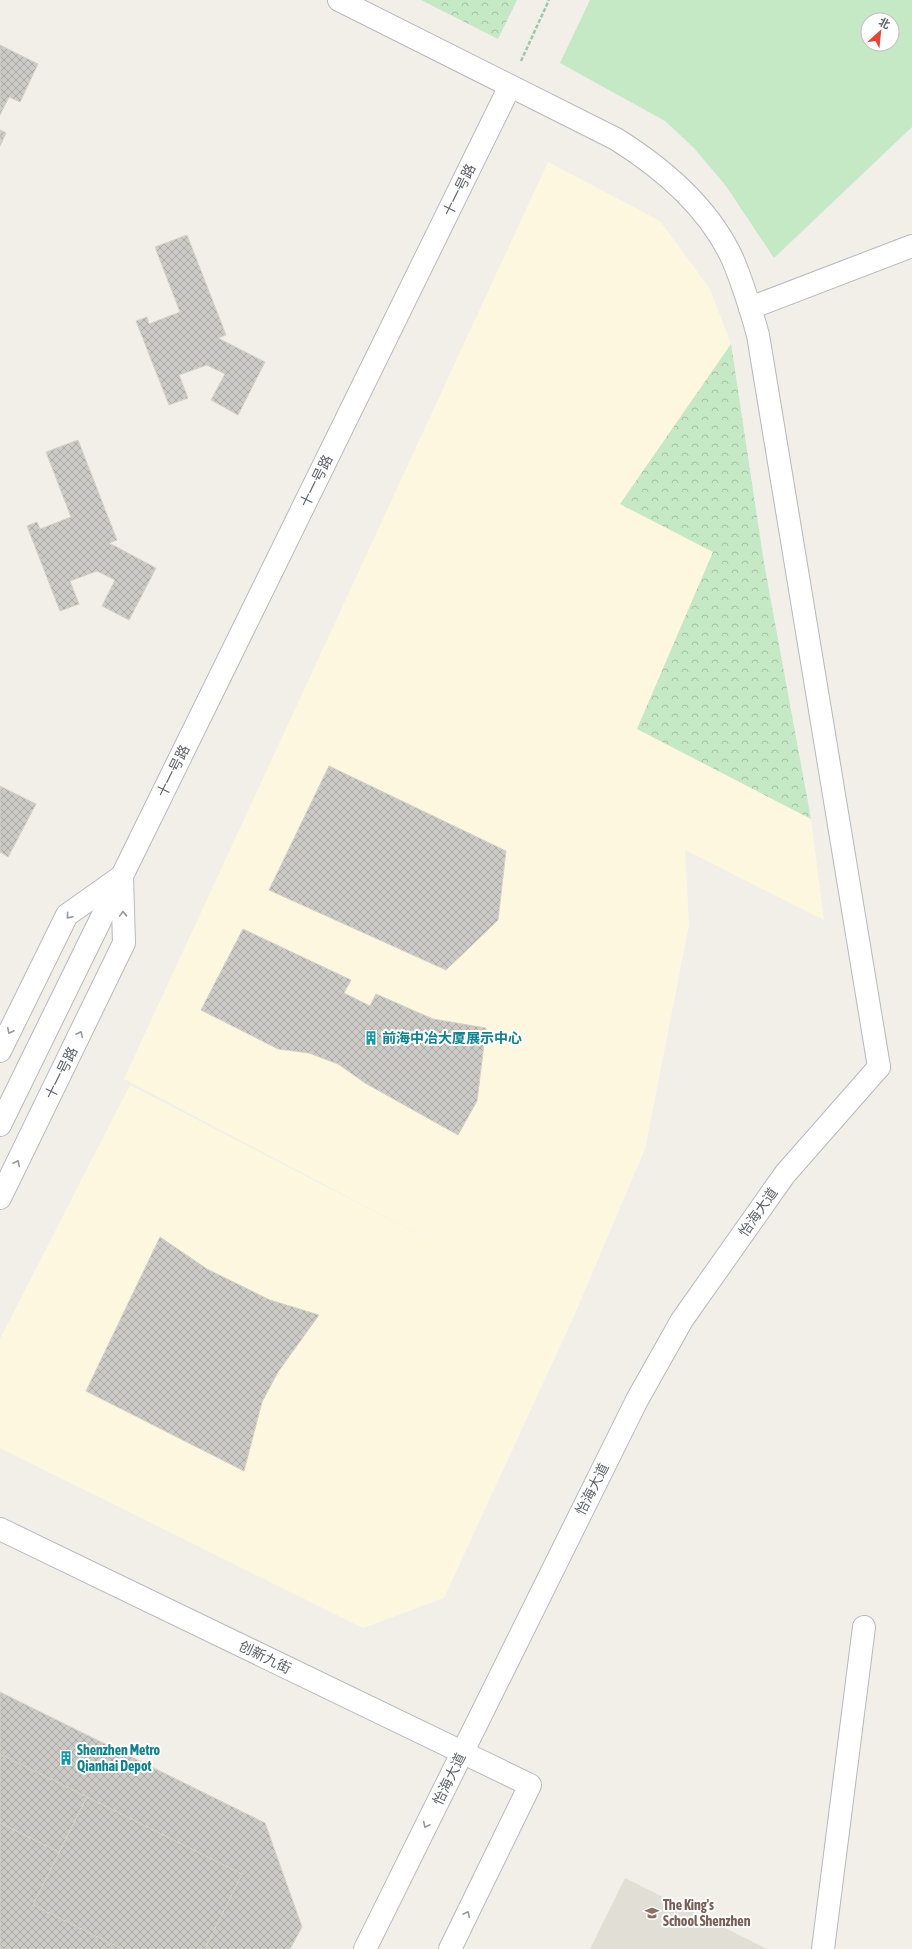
<svg xmlns="http://www.w3.org/2000/svg" width="912" height="1949" font-family="'Asap Condensed','Noto Sans SC',sans-serif">
  <defs>
    <pattern id="forest-crowns" width="20" height="18" patternUnits="userSpaceOnUse"><rect width="20" height="18" fill="#c5e8c5"/><path d="M2 6a3 3 0 1 1 6 0M12 15a3 3 0 1 1 6 0" fill="none" stroke="#a3c0a4"/></pattern>
    <pattern id="building-cross-hatch" width="8" height="8" patternUnits="userSpaceOnUse"><rect width="8" height="8" fill="#cccac5"/><path d="M0 0l8 8M0 8l8-8" fill="none" stroke="#a9a8a4"/></pattern>
  </defs>
  <rect width="100%" height="100%" fill="#f1efe8"/>
  <polygon fill="#fef7e0" points="548,162 660,221 710,289 731,344 620,504 713,552 637,729 811,819 824,920 685,850 689,925 645,1149 574,1316 444,1598 363,1628 0,1448 0,1339 130,1085 460,1256 124,1079"/>
  <polygon fill="#e1ded6" points="625,1878 767,1949 590,1949"/>
  <path fill="#c5e8c5" fill-rule="evenodd" d="M590,0H912V127L774,258L726,186L694,148L665,121L560,63ZM868,20H892V44H868Z"/>
  <g fill="url(#forest-crowns)">
    <polygon points="421,0 517,0 498,39"/>
    <polygon points="731,344 764,563 811,819 637,729 713,552 620,504"/>
  </g>
  <g fill="url(#building-cross-hatch)" stroke="#d6d1c6">
    <polygon points="0,45 38,64 20,102 9,97 0,115"/>
    <polygon points="0,130 6,133 0,146"/>
    <polygon points="187,235 226,335 218,338 265,362 238,415 211,400 225,374 207,365 179,375 188,398 169,405 136,321 147,317 149,324 180,312 155,247"/>
    <polygon points="78,440 117,540 109,543 156,568 129,620 102,606 115,580 97,571 70,581 79,604 60,611 27,526 37,522 40,529 71,517 46,452"/>
    <polygon points="329,766 506,851 498,920 446,970 269,890"/>
    <polygon points="0,786 36,804 8,857 0,852"/>
    <polygon points="243,929 351,980 344,993 370,1006 376,994 433,1019 486,1028 477,1101 458,1135 365,1083 338,1064 309,1053 278,1049 201,1010"/>
    <polygon points="160,1237 207,1269 270,1300 319,1315 278,1372 262,1402 244,1471 86,1391"/>
    <polygon points="0,1692 265,1823 302,1927 290,1949 0,1949"/>
    <polygon points="0,1754 87,1797 59,1852 0,1823"/>
    <polygon points="87,1797 242,1874 205,1949 122,1949 33,1905"/>
  </g>
  <g fill="none" stroke-linecap="round" stroke-linejoin="round">
    <defs>
      <g id="street">
        <path d="M339,0L616,139C664,169 709,207 733,260C743,284 751,310 758,335L879,1067"/>
        <polyline points="750,308 912,246"/>
        <polyline points="0,1125 122,876"/>
        <polyline points="823,1949 864,1627"/>
      </g>
      <g id="secondary">
        <polyline points="0,1051 67,915 122,876 510,86"/>
        <polyline points="0,1198 124,943 122,876"/>
        <polyline points="0,1529 530,1785 450,1949"/>
        <polyline points="365,1949 637,1400 682,1320 785,1174 879,1067"/>
      </g>
    </defs>
    <use href="#street" stroke="#b5b8bc" stroke-width="24"/>
    <use href="#secondary" stroke="#b6babf" stroke-width="24"/>
    <polyline stroke="#9cc7a9" stroke-width="2.5" stroke-dasharray="4 2" stroke-linecap="butt" points="521,61 549,0"/>
    <use href="#street" stroke="#fff" stroke-width="22"/>
    <use href="#secondary" stroke="#fff" stroke-width="22"/>
  </g>
  <defs><path id="oneway-chevron" d="M-2-3.5L2.5 0L-2 3.5" fill="none" stroke-width="1.6" stroke-linecap="round" stroke-linejoin="round"/></defs>
  <g stroke="#979a9d">
    <use href="#oneway-chevron" transform="translate(123 914) rotate(-92)"/>
    <use href="#oneway-chevron" transform="translate(69 916) rotate(131)"/>
    <use href="#oneway-chevron" transform="translate(10 1031) rotate(116)"/>
    <use href="#oneway-chevron" transform="translate(80 1034) rotate(-64)"/>
    <use href="#oneway-chevron" transform="translate(17 1163) rotate(-64)"/>
    <use href="#oneway-chevron" transform="translate(426 1825) rotate(116)"/>
    <use href="#oneway-chevron" transform="translate(467 1914) rotate(-64)"/>
  </g>
  <defs>
    <symbol id="building-bare" viewBox="-9 -9 18 18"><path d="M-4-6H4V6H1V3H-1V6H-4ZM-2.5-4.3h1.7v1.8h-1.7ZM.8-4.3h1.7v1.8H.8ZM-2.5-1h1.7V.8h-1.7ZM.8-1h1.7V.8H.8Z" fill="#0f9aa8" stroke="#fff" stroke-width="2.5" paint-order="stroke"/></symbol>
    <symbol id="school-bare" viewBox="-9 -9 18 18"><path d="M0-5L7-2L0 1L-7-2ZM-4 1L0 2.5L4 1V4Q0 6-4 4Z" fill="#8d6e63" stroke="#fff" stroke-width="2.5" paint-order="stroke"/></symbol>
  </defs>
  <g fill-rule="evenodd">
    <use href="#building-bare" x="361" y="1028" width="20" height="20"/>
    <use href="#building-bare" x="56" y="1748" width="20" height="20"/>
    <use href="#school-bare" x="642" y="1903" width="20" height="20"/>
  </g>
  <g text-anchor="middle" stroke-width="4" stroke-linejoin="round" paint-order="stroke">
    <g font-size="14" fill="#5f6368" stroke="#fff">
      <text transform="translate(459 190) rotate(-64)" y="5">十一号路</text>
      <text transform="translate(316 481) rotate(-64)" y="5">十一号路</text>
      <text transform="translate(173 771) rotate(-64)" y="5">十一号路</text>
      <text transform="translate(61 1073) rotate(-64)" y="5">十一号路</text>
      <text transform="translate(758 1212) rotate(-55)" y="5">怡海大道</text>
      <text transform="translate(592 1489) rotate(-63)" y="5">怡海大道</text>
      <text transform="translate(265 1657) rotate(26)" y="5">创新九街</text>
      <text transform="translate(449 1779) rotate(-64)" y="5">怡海大道</text>
    </g>
    <g font-size="14" font-weight="bold" fill="#0d838f" stroke="#fff" text-anchor="start">
      <text x="382" y="1043">前海中冶大厦展示中心</text>
      <text x="77" y="1755">Shenzhen Metro<tspan x="77" dy="16">Qianhai Depot</tspan></text>
    </g>
    <g font-size="14" font-weight="bold" fill="#785e54" stroke="#fff" text-anchor="start">
      <text x="663" y="1910">The King's<tspan x="663" dy="16">School Shenzhen</tspan></text>
    </g>
  </g>
  <g transform="translate(880 32) rotate(27)"><circle r="19" fill="#ffffff" stroke="#bfc1c3"/>
  <path d="M0-3L7 15L0 10L-7 15Z" fill="#ea4335"/>
  <text y="-6" font-size="11" font-weight="bold" text-anchor="middle" fill="#5f6368">北</text>
  </g>
</svg>
